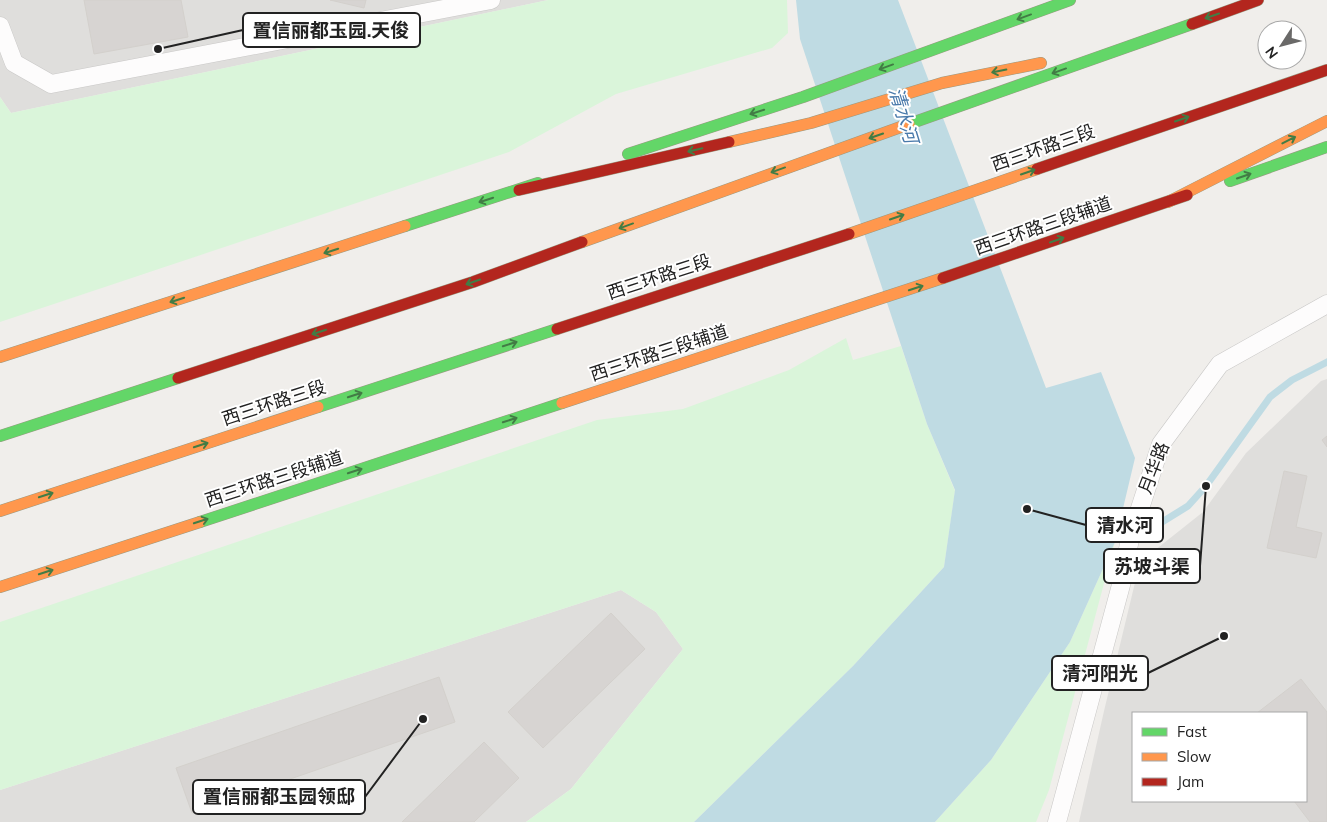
<svg xmlns="http://www.w3.org/2000/svg" width="1327" height="822" font-family="Mulish,'Noto Sans SC',sans-serif">
  <rect width="100%" height="100%" fill="#f0eeeb"/>
  <g fill="#dfdedc" fill-rule="evenodd">
    <polygon points="0,0 548,0 11,113 0,97"/>
    <path d="M1327,379V822H1079L1104,711L1140,562L1203,512L1246,453L1321,381ZM1133,713H1306V801H1133Z"/>
    <polygon points="621,590 656,612 683,649 571,789 526,822 0,822 0,790"/>
  </g>
  <g fill="#daf5da">
    <polygon points="548,0 787,0 788,33 772,48 616,94 509,152 0,322 0,97 11,113"/>
    <polygon points="846,338 853,360 901,346 927,424 955,491 944,567 853,666 694,822 526,822 571,789 683,649 656,612 621,590 0,790 0,622 597,420 683,409 789,370"/>
    <polygon points="1115,542 1049,790 1036,822 935,822 991,760 1070,642"/>
  </g>
  <polygon fill="#bfdbe3" points="796,0 898,0 1046,388 1101,372 1135,458 1115,542 1070,642 991,760 935,822 694,822 853,666 944,567 955,490 927,424 800,39"/>
  <g fill="none" stroke-linecap="round" stroke-linejoin="round">
    <polyline stroke="#bfdbe3" stroke-width="7" points="1110,526 1154,527 1188,506 1206,486 1270,397 1292,380 1327,362"/>
  </g>
  <g fill="#d7d4d2" stroke="#d3d0cc">
    <polygon points="84,0 181,0 188,37 94,54"/>
    <polygon points="330,0 366,0 364,8"/>
    <polygon points="1327,436 1327,447 1322,440"/>
    <polygon points="1284,471 1307,476 1296,527 1322,533 1316,558 1267,548"/>
    <polygon points="611,613 645,649 543,748 508,712"/>
    <polygon points="439,677 455,722 192,813 176,768"/>
    <polygon points="1301,679 1327,712 1327,822 1310,822 1294,801 1306,801 1306,713 1257,713"/>
    <polygon points="484,742 519,778 474,822 402,822"/>
  </g>
  <g fill="none" stroke-linecap="round" stroke-linejoin="round">
    <defs>
      <g id="street">
        <polyline points="0,26 14,63 51,84 491,0"/>
        <polyline points="1057,822 1121,585 1130,539 1161,444 1220,364 1327,304"/>
      </g>
      <g id="fast">
        <polyline points="909,124 1192,24"/>
        <polyline points="628,154 803,97 1070,0"/>
        <polyline points="1230,181 1327,147"/>
        <polyline points="405,226 538,183"/>
        <polyline points="318,407 557,329"/>
        <polyline points="0,436 178,378"/>
        <polyline points="200,522 562,403"/>
      </g>
      <g id="slow">
        <polyline points="729,142 811,123 942,83 1041,63"/>
        <polyline points="1168,202 1327,121"/>
        <polyline points="849,234 1037,169"/>
        <polyline points="582,242 909,124"/>
        <polyline points="0,357 405,226"/>
        <polyline points="562,403 943,278"/>
        <polyline points="0,511 318,407"/>
        <polyline points="0,587 200,522"/>
      </g>
      <g id="jam">
        <polyline points="1192,24 1258,0"/>
        <polyline points="1037,169 1327,70"/>
        <polyline points="519,190 729,142"/>
        <polyline points="943,278 1187,195"/>
        <polyline points="557,329 849,234"/>
        <polyline points="178,378 473,282 582,242"/>
      </g>
    </defs>
    <use href="#street" stroke="#c9c8c7" stroke-width="19"/>
    <use href="#fast" stroke="#999a82" stroke-width="12"/>
    <use href="#slow" stroke="#999a82" stroke-width="12"/>
    <use href="#jam" stroke="#999a82" stroke-width="12"/>
    <use href="#street" stroke="#fdfcfc" stroke-width="18"/>
    <use href="#fast" stroke="#63d668" stroke-width="11"/>
    <use href="#slow" stroke="#ff974d" stroke-width="11"/>
    <use href="#jam" stroke="#b3261e" stroke-width="11"/>
  </g>
  <defs><path id="oneway-shaft" d="M-6 0H5M1.5-3L5.5 0L1.5 3" fill="none" stroke-width="1.6" stroke-linecap="round" stroke-linejoin="round" transform="scale(1.25)"/></defs>
  <g stroke="#427c45">
    <use href="#oneway-shaft" transform="translate(1212 16) rotate(161)"/>
    <use href="#oneway-shaft" transform="translate(1024 17) rotate(160)"/>
    <use href="#oneway-shaft" transform="translate(886 67) rotate(160)"/>
    <use href="#oneway-shaft" transform="translate(999 71) rotate(169)"/>
    <use href="#oneway-shaft" transform="translate(1059 71) rotate(160)"/>
    <use href="#oneway-shaft" transform="translate(757 112) rotate(162)"/>
    <use href="#oneway-shaft" transform="translate(1182 119) rotate(-19)"/>
    <use href="#oneway-shaft" transform="translate(876 136) rotate(161)"/>
    <use href="#oneway-shaft" transform="translate(1289 140) rotate(-27)"/>
    <use href="#oneway-shaft" transform="translate(695 150) rotate(167)"/>
    <use href="#oneway-shaft" transform="translate(778 170) rotate(160)"/>
    <use href="#oneway-shaft" transform="translate(1028 172) rotate(-19)"/>
    <use href="#oneway-shaft" transform="translate(1244 176) rotate(-19)"/>
    <use href="#oneway-shaft" transform="translate(486 200) rotate(162)"/>
    <use href="#oneway-shaft" transform="translate(897 217) rotate(-19)"/>
    <use href="#oneway-shaft" transform="translate(626 226) rotate(160)"/>
    <use href="#oneway-shaft" transform="translate(1057 240) rotate(-19)"/>
    <use href="#oneway-shaft" transform="translate(331 251) rotate(162)"/>
    <use href="#oneway-shaft" transform="translate(473 282) rotate(161)"/>
    <use href="#oneway-shaft" transform="translate(916 288) rotate(-18)"/>
    <use href="#oneway-shaft" transform="translate(177 300) rotate(162)"/>
    <use href="#oneway-shaft" transform="translate(319 332) rotate(162)"/>
    <use href="#oneway-shaft" transform="translate(510 344) rotate(-18)"/>
    <use href="#oneway-shaft" transform="translate(355 395) rotate(-18)"/>
    <use href="#oneway-shaft" transform="translate(510 420) rotate(-18)"/>
    <use href="#oneway-shaft" transform="translate(201 445) rotate(-18)"/>
    <use href="#oneway-shaft" transform="translate(355 471) rotate(-18)"/>
    <use href="#oneway-shaft" transform="translate(46 495) rotate(-18)"/>
    <use href="#oneway-shaft" transform="translate(201 521) rotate(-18)"/>
    <use href="#oneway-shaft" transform="translate(46 572) rotate(-18)"/>
  </g>
  <g text-anchor="middle" stroke-width="4" stroke-linejoin="round" paint-order="stroke">
    <g font-size="18" fill="#222" stroke="#fff">
      <text transform="translate(1043 148) rotate(-19)" y="6">西三环路三段</text>
      <text transform="translate(1043 226) rotate(-19)" y="6">西三环路三段辅道</text>
      <text transform="translate(659 277) rotate(-18)" y="6">西三环路三段</text>
      <text transform="translate(659 353) rotate(-18)" y="6">西三环路三段辅道</text>
      <text transform="translate(274 403) rotate(-18)" y="6">西三环路三段</text>
      <text transform="translate(1154 468) rotate(-69)" y="6">月华路</text>
      <text transform="translate(274 479) rotate(-18)" y="6">西三环路三段辅道</text>
    </g>
    <g font-size="19" font-style="italic" fill="#4a7aab" stroke="#fff">
      <text transform="translate(904 115) rotate(73)" y="7">清水河</text>
    </g>
  </g>
  <path fill="none" stroke="#222" stroke-width="2" d="M158 49L243 30M1027 509L1086 525M1206 486L1200 566M1224 636L1148 673M423 719L365 797"/>
  <g fill="#222" stroke="#fff" stroke-width="2">
    <circle cx="158" cy="49" r="5"/>
    <circle cx="1027" cy="509" r="5"/>
    <circle cx="1206" cy="486" r="5"/>
    <circle cx="1224" cy="636" r="5"/>
    <circle cx="423" cy="719" r="5"/>
  </g>
  <g fill="#fff" stroke="#222" stroke-width="2">
    <rect x="243" y="13" width="177" height="34" rx="5"/>
    <rect x="1086" y="508" width="77" height="34" rx="5"/>
    <rect x="1104" y="549" width="96" height="34" rx="5"/>
    <rect x="1052" y="656" width="96" height="34" rx="5"/>
    <rect x="193" y="780" width="172" height="34" rx="5"/>
  </g>
  <g font-size="19" text-anchor="middle" font-weight="bold" fill="#222">
    <text x="331" y="37">置信丽都玉园.天俊</text>
    <text x="1125" y="532">清水河</text>
    <text x="1152" y="573">苏坡斗渠</text>
    <text x="1100" y="680">清河阳光</text>
    <text x="279" y="803">置信丽都玉园领邸</text>
  </g>
  <rect x="1132" y="712" width="175" height="90" fill="#ffffff" stroke="#a7a7a7"/>
  <rect x="1142" y="728" width="25" height="8" fill="#63d668" stroke="#a7a7a7"/>
  <text x="1177" y="737" font-size="15" fill="#222222">Fast</text>
  <rect x="1142" y="753" width="25" height="8" fill="#ff974d" stroke="#a7a7a7"/>
  <text x="1177" y="762" font-size="15" fill="#222222">Slow</text>
  <rect x="1142" y="778" width="25" height="8" fill="#b3261e" stroke="#a7a7a7"/>
  <text x="1177" y="787" font-size="15" fill="#222222">Jam</text>
  <g transform="translate(1282 45) rotate(234)"><circle r="24" fill="#ffffff" stroke="#a7a7a7"/>
  <path d="M0-4L9 19L0 12L-9 19Z" fill="#6a6968"/>
  <text y="-8" font-size="14" font-weight="bold" text-anchor="middle" fill="#222222">N</text>
  </g>
</svg>
